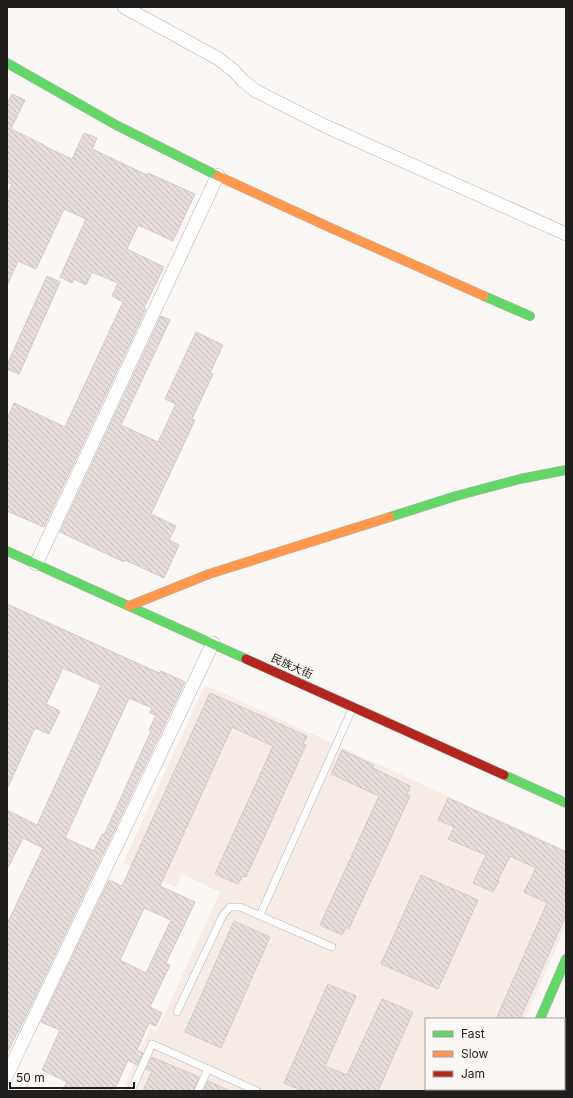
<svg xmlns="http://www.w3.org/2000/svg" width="573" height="1098" font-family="Inter,'Noto Sans SC',sans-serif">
  <defs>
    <pattern id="building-back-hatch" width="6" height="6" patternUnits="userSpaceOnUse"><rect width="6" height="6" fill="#e7ddda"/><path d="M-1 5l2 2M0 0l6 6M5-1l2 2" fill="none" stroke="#c6bdbb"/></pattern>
  </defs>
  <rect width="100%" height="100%" fill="#faf7f5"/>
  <polygon fill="#f7ebe5" points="205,685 566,850 566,925 525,1019 426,1019 426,1089 495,1089 494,1091 122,1091 150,1028 157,1031 220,892 182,874 176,887 123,863"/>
  <g fill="url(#building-back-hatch)" stroke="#cecccb" fill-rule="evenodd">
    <polygon points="12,94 25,100 11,129 44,145 44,146 72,159 84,133 97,138 92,149 147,175 148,173 195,194 173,241 138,225 127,249 164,267 144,308 146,309 44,527 7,511 7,419 14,403 65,427 123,302 112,296 118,283 92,272 86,285 74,279 72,283 60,277 86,219 64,209 36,269 18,261 7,286 7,196 12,184 7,182 7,104"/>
    <polygon points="47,276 60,282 19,374 7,369 7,365"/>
    <polygon points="161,316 170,320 121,425 158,442 176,404 165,399 196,332 223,345 210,373 213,374 192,419 195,420 151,514 176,526 169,540 179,545 164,578 125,560 124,562 60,532"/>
    <path d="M7,604L159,673L161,671L185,682L26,1016L7,1053V924L43,848L23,838L7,869V810L37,825L101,685L63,668L46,704L60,711L49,734L35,728L7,789ZM129,698L152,708L150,713L156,715L149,730L151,731L104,835L102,834L94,851L65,838Z"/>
    <path d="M210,693L307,736L303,744L306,745L246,877L243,876L238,884L215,874L273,746L232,727L160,886L195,902L166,963L170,965L150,1007L162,1013L156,1026L149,1023L137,1050L143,1053L137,1065L128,1060L114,1091H62L67,1082L42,1070L60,1030L41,1022L109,880L122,886ZM144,908L171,920L146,973L120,960Z"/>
    <polygon points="342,750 374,765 373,768 410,786 407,795 410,796 365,894 349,929 346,927 342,935 320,925 379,796 331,774"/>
    <polygon points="448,798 566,852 566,915 520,1019 496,1019 547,903 524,892 536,868 510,856 498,880 499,881 493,892 473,883 486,855 448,839 454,827 438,820"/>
    <polygon points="421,875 478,900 438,989 381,964"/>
    <polygon points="234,921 270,937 221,1048 185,1032"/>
    <polygon points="328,984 356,996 325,1066 347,1075 382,999 413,1012 378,1091 303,1091 284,1083"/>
    <polygon points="152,1057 199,1077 193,1091 143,1091 152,1071 146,1069"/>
    <polygon points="208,1081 230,1091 203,1091"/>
  </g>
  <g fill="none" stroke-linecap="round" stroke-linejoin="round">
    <defs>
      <g id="lane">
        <polyline points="260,915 353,707"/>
        <polyline points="177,1012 223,915 230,907 240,907 332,947"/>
        <polyline points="525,1089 530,1091"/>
        <polyline points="131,1091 152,1044 257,1091"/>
        <polyline points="198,1091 208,1069"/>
      </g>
      <g id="street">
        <polyline points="124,7 219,59 234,71 243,81 256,91 325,126 566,234"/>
        <polyline points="36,564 218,175"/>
        <polyline points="7,1075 213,643"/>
      </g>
      <g id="fast">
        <polyline points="7,63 116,125 218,176"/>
        <polyline points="484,296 530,316"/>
        <polyline points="390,517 456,496 520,479 566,470"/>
        <polyline points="7,551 246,659"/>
        <polyline points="504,775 566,803"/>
        <polyline points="540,1019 566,959"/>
      </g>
      <g id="slow">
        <polyline points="218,176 331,228 484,296"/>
        <polyline points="129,606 209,574 390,517"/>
      </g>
      <g id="jam">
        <polyline points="246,659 504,775"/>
        <polyline points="508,1091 509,1089"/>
      </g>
    </defs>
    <use href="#lane" stroke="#b6b4b2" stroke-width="8"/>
    <use href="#street" stroke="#b6b4b2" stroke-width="14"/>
    <use href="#fast" stroke="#b6b4b2" stroke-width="10"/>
    <use href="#slow" stroke="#b6b4b2" stroke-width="10"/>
    <use href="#jam" stroke="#b6b4b2" stroke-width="10"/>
    <use href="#lane" stroke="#fefefe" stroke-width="7"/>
    <use href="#street" stroke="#fefefe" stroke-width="13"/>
    <use href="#fast" stroke="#63d668" stroke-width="9"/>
    <use href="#slow" stroke="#ff974d" stroke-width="9"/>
    <use href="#jam" stroke="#b3261e" stroke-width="9"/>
  </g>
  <g text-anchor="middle" stroke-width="3.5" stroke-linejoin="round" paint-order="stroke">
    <g font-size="11" fill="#201f1e" stroke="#fbf7f4">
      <text transform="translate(292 666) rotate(24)" y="4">民族大街</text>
    </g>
  </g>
  <rect width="573" height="1098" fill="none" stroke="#201f1e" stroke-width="16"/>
  <rect x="425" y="1018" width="140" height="72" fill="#fbf7f4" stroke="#a3a19e"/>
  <rect x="433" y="1031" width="20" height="6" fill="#63d668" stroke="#a3a19e"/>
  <text x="461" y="1038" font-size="12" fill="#201f1e">Fast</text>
  <rect x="433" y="1051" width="20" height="6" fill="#ff974d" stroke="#a3a19e"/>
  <text x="461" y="1058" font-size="12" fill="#201f1e">Slow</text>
  <rect x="433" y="1071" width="20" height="6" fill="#b3261e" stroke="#a3a19e"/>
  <text x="461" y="1078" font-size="12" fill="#201f1e">Jam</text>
  <path d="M10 1082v6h124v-6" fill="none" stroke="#201f1e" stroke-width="2"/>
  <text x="16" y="1082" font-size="12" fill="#201f1e" stroke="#fbf7f4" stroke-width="3" paint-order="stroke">50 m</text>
</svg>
